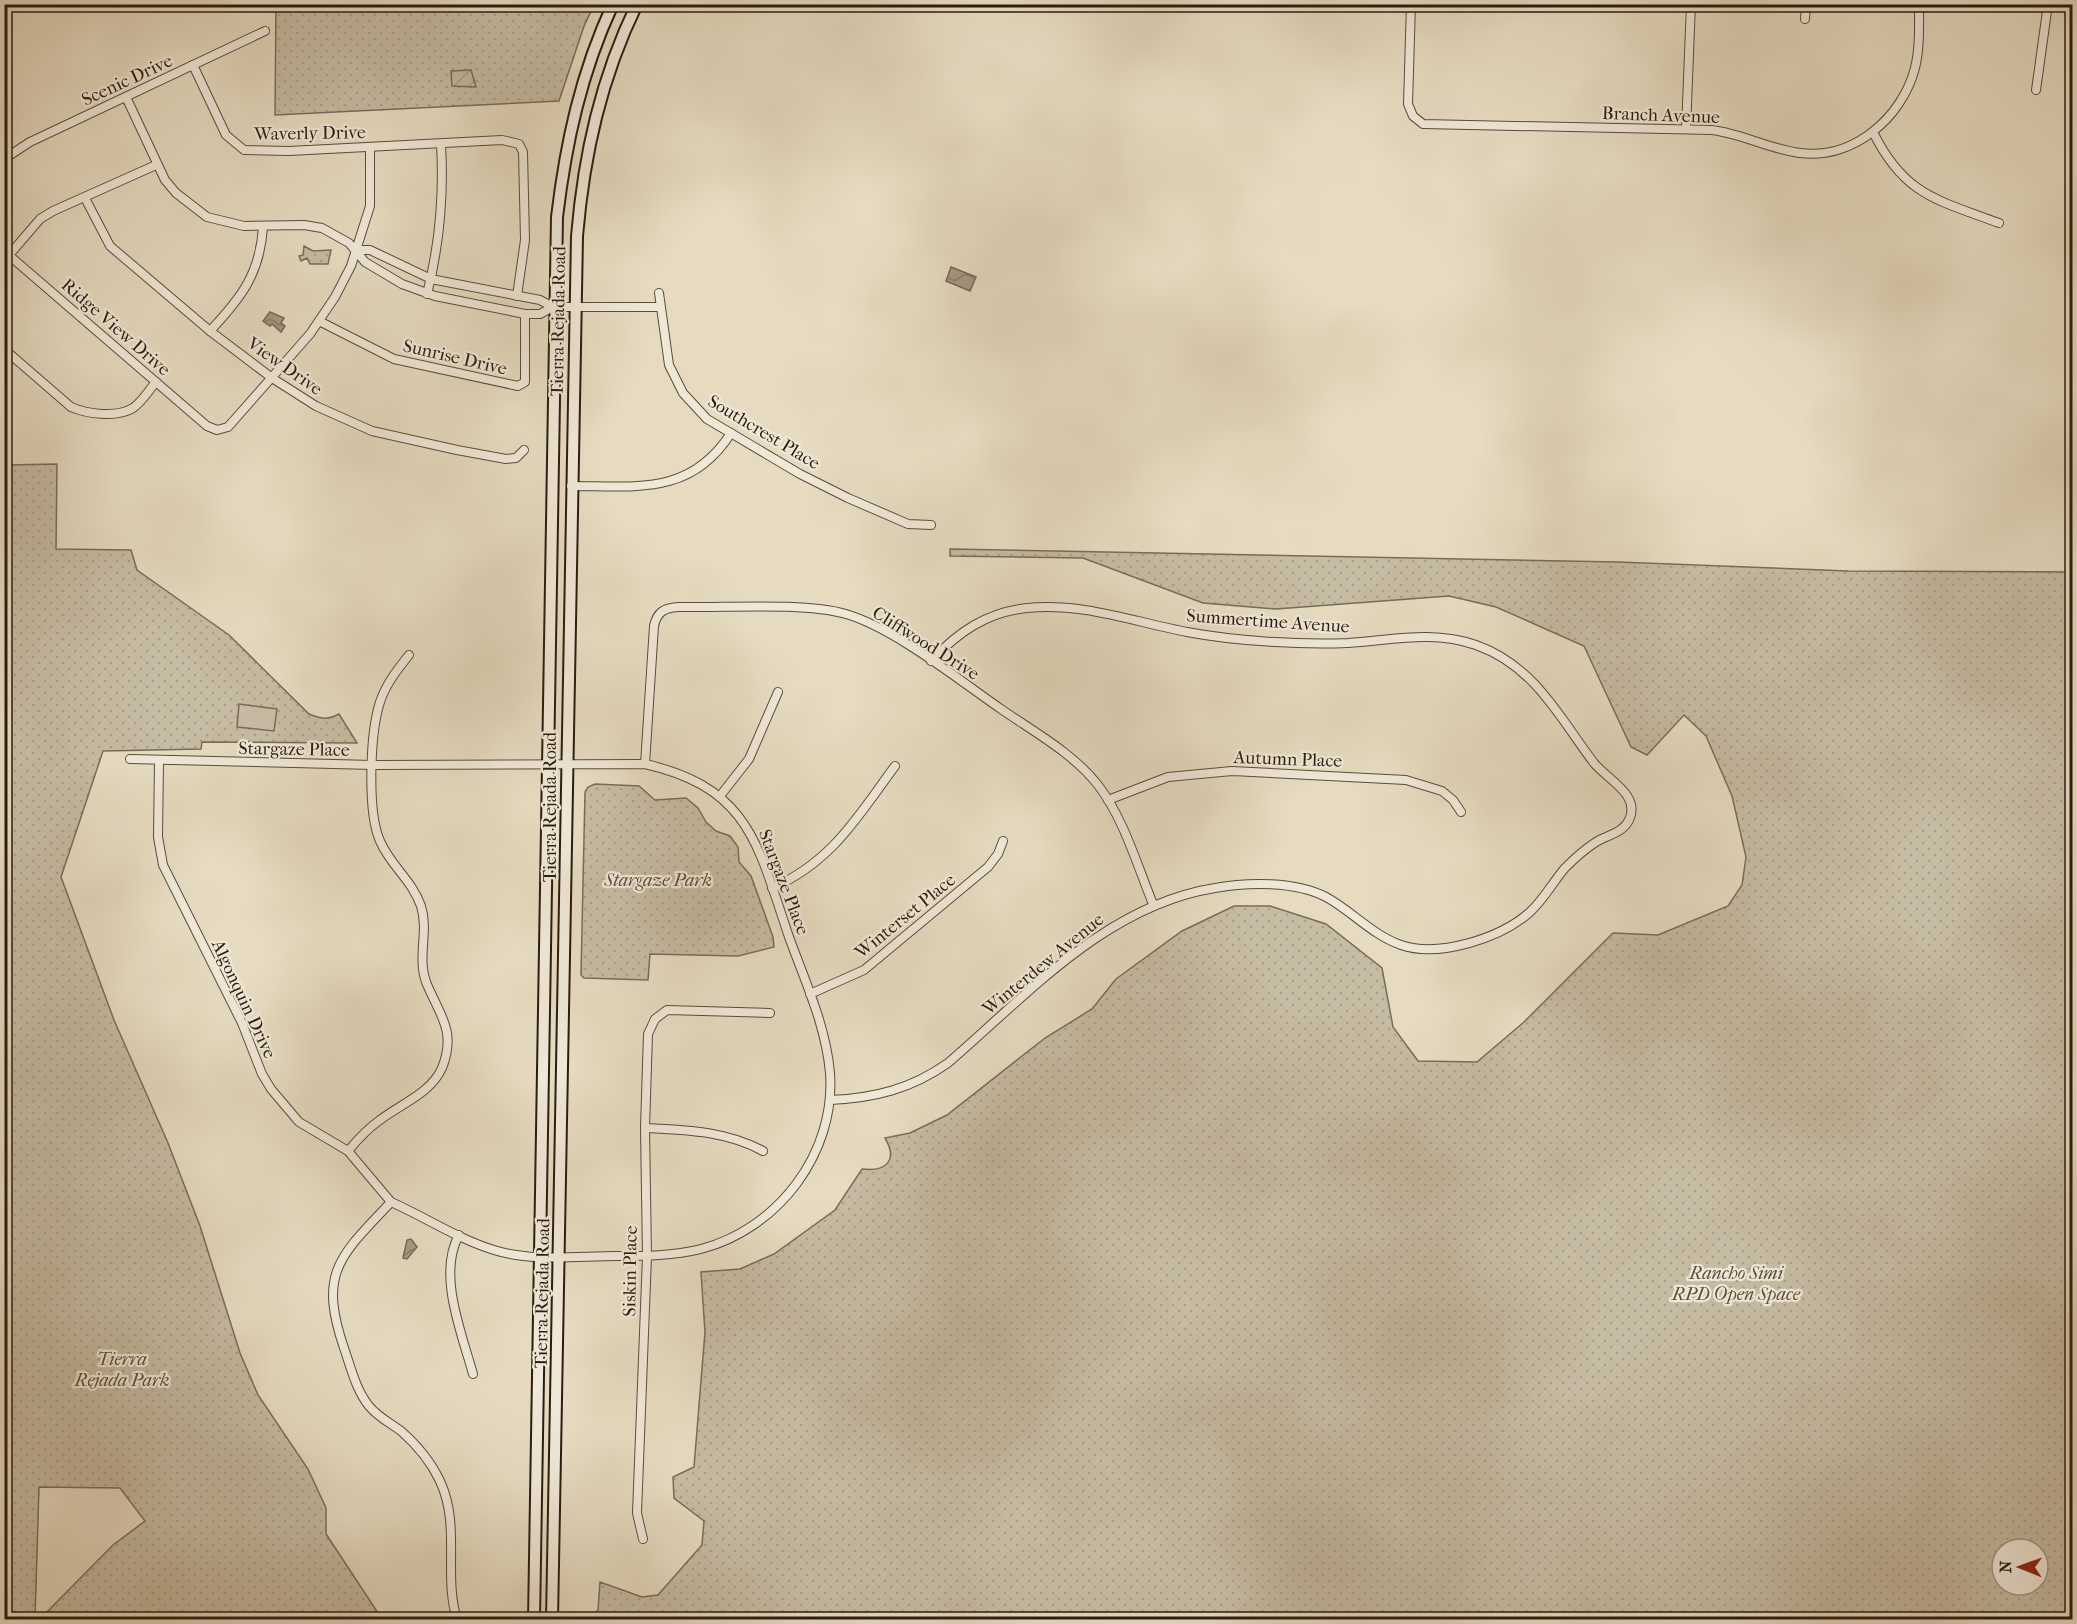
<svg xmlns="http://www.w3.org/2000/svg" width="2077" height="1624" font-family="'IM FELL French Canon',serif">
  <defs>
    <pattern id="grass-dots" width="8" height="8" patternUnits="userSpaceOnUse" patternTransform="scale(1.5)"><rect width="8" height="8" fill="#c6bba3"/><path d="M2 2h.1M6 6h.1" fill="none" stroke="#aaa08b" stroke-width="1.8" stroke-linecap="round"/></pattern>
    <pattern id="garden-furrows" width="10" height="10" patternUnits="userSpaceOnUse" patternTransform="scale(1.5)"><rect width="10" height="10" fill="#c6bba3"/><path d="M-1 1l2-2M0 10L10 0M9 11l2-2" fill="none" stroke="#aaa08b"/></pattern>
    <pattern id="water-waves" width="16" height="10" patternUnits="userSpaceOnUse" patternTransform="scale(1.5)"><rect width="16" height="10" fill="#a69a85"/><path d="M0 5q4-4 8 0t8 0" fill="none" stroke="#877d6b"/></pattern>
  </defs>
  <rect width="100%" height="100%" fill="#e6dbc1"/>
  <filter id="stains"><feTurbulence type="fractalNoise" baseFrequency=".00333" numOctaves="4"/><feColorMatrix values="0 0 0 0 .2 0 0 0 0 .09 0 0 0 0 .02 0 0 0 .5 -.17"/></filter>
  <radialGradient id="worn" r=".72"><stop offset=".6" stop-color="#630" stop-opacity="0"/><stop offset="1" stop-color="#630" stop-opacity=".3"/></radialGradient>
  <g fill="url(#grass-dots)" stroke="#786c5a" stroke-width="1.5" fill-rule="evenodd">
    <polygon points="276,5 594,5 584,26 559,101 275,115"/>
    <polygon points="304,246 313,251 331,250 328,264 310,264 307,258 301,261 299,256 303,255"/>
    <path d="M57,464L56,549L131,550L137,570L229,635L309,714C321,719 328,720 339,714L357,743L202,742L201,749L103,751L61,877L114,1020L168,1143L200,1226L240,1353L258,1395L308,1469L326,1508V1534L382,1619H40L113,1545L145,1521L120,1488L39,1487L35,1619H5L4,465Z"/>
    <path d="M950,549L1618,562L1848,571L2072,572V1619H590L598,1610L600,1582L642,1597L658,1595L702,1545L704,1521L674,1498L673,1477L694,1467L705,1332L701,1272L740,1269L774,1254L835,1210L862,1169C887,1172 898,1160 885,1138L910,1133L947,1115L1045,1038L1092,1009L1116,979L1182,931L1234,906H1270L1326,924L1382,968L1393,1027L1418,1061L1477,1062L1524,1022L1613,933L1658,935L1728,906L1742,885L1746,857L1732,796L1706,736L1684,715L1647,755L1631,747L1584,646L1496,607L1449,596L1276,609L1203,603L1083,558L950,556ZM2002,1549H2038V1585H2002Z"/>
    <polygon points="595,784 639,786 655,800 686,798 698,808 706,822 716,831 730,836 738,847 739,862 751,876 773,937 774,947 738,956 650,954 648,980 584,978 581,975 585,792 588,787"/>
  </g>
  <polygon fill="url(#garden-furrows)" stroke="#786c5a" stroke-width="1.5" points="471,70 476,87 452,86 451,71"/>
  <polygon fill="#c6bba3" stroke="#786c5a" stroke-width="1.5" points="239,704 277,709 274,731 237,727"/>
  <g fill="url(#water-waves)" stroke="#756856" stroke-width="1.5">
    <polygon points="951,267 976,277 970,291 946,281"/>
    <polygon points="270,312 284,318 281,323 285,326 281,332 272,324 270,326 263,321"/>
    <polygon points="411,1239 417,1247 407,1259 403,1258 407,1240"/>
  </g>
  <g fill="none" stroke-linecap="round" stroke-linejoin="round">
    <defs>
      <g id="minor">
        <path d="M1411,4L1408,104L1413,116L1423,124L1712,130C1743,134 1769,149 1800,153C1853,160 1902,118 1915,68C1920,48 1919,25 1919,4"/>
        <polyline points="1549,4 1565,5"/>
        <polyline points="1805,19 1806,4"/>
        <polyline points="193,65 226,135 244,150 289,151 502,140 519,144 523,152 525,240 517,296"/>
        <polyline points="2036,90 2048,4"/>
        <polyline points="126,97 165,180 176,193 207,217 244,226 304,225 322,228 349,243 365,262 402,284 435,296 525,314 540,314 553,307"/>
        <polyline points="1686,129 1691,4"/>
        <path d="M1873,132C1904,195 1937,200 1999,223"/>
        <polyline points="4,159 30,142 265,31"/>
        <polyline points="85,198 110,246 210,331 272,378 316,406 372,431 457,450 506,459 516,458 524,450"/>
        <polyline points="357,250 370,250 431,279 540,300 553,307 660,307"/>
        <polyline points="4,251 207,426 217,430 228,427 310,334 335,297 351,266 370,206 370,147"/>
        <polyline points="4,261 40,219 53,211 156,165"/>
        <polyline points="659,293 669,365 683,393 707,419 800,474 848,498 908,524 931,525"/>
        <path d="M427,294C440,243 444,195 441,144"/>
        <polyline points="319,321 394,359 518,386 525,382 525,314"/>
        <path d="M210,331C241,298 260,274 263,227"/>
        <path d="M4,349L71,407C87,414 117,418 133,408C142,402 149,390 156,382"/>
        <path d="M571,486C636,486 691,496 731,433"/>
        <path d="M130,759L373,765L645,764C751,788 758,847 789,937C805,981 826,1026 830,1073C836,1153 778,1229 701,1249C673,1256 645,1256 616,1256C578,1256 531,1262 494,1250C458,1239 425,1217 391,1202"/>
        <polyline points="159,762 158,837 163,865 242,1023 262,1074 271,1089 299,1122 348,1151 391,1202"/>
        <path d="M645,764L654,626C657,612 664,608 678,607C726,608 802,602 846,614C894,628 959,680 1001,709C1034,732 1073,753 1098,785C1124,819 1137,865 1153,904"/>
        <polyline points="720,796 749,759 778,692"/>
        <polyline points="1108,800 1168,777 1232,771 1406,780 1442,791 1453,800 1461,812"/>
        <path d="M772,888C832,862 858,816 895,766"/>
        <polyline points="810,994 864,970 988,867 998,854 1003,841"/>
        <path d="M830,1100C875,1098 911,1089 948,1063C1028,994 1107,905 1215,888C1248,882 1295,881 1326,897C1352,911 1372,935 1401,945C1439,958 1501,938 1530,912C1544,899 1553,882 1565,868C1575,858 1585,849 1596,842C1607,835 1623,833 1629,820C1641,795 1608,780 1594,763C1559,717 1535,666 1476,645C1433,630 1393,640 1348,643C1300,645 1235,641 1187,632C1135,622 1081,602 1027,608C987,612 958,632 931,661"/>
        <path d="M645,1128C687,1130 726,1131 763,1151"/>
        <path d="M348,1151C358,1139 367,1129 380,1120C401,1104 431,1093 442,1068C457,1031 439,1014 426,982C417,957 429,931 421,906C412,880 390,865 380,841C367,812 370,733 380,702C386,684 397,670 409,655"/>
        <path d="M391,1202C340,1256 318,1272 344,1348C351,1368 356,1390 369,1406C378,1417 390,1423 401,1431C417,1445 431,1462 440,1481C461,1526 443,1574 457,1620"/>
        <path d="M459,1235C437,1274 462,1334 473,1374"/>
        <polyline points="643,1539 637,1513 647,1256 645,1128 648,1034 655,1019 667,1010 770,1013"/>
      </g>
      <g id="secondary">
        <path d="M534,1620L557,217C566,142 581,73 613,4"/>
        <path d="M552,1620L577,236C584,154 601,78 637,4"/>
      </g>
    </defs>
    <use href="#minor" stroke="#5a4c3c" stroke-width="10"/>
    <use href="#secondary" stroke="#2b1c10" stroke-width="14"/>
    <use href="#minor" stroke="#efe8d7" stroke-width="8"/>
    <use href="#secondary" stroke="#efe8d7" stroke-width="10"/>
  </g>
  <g text-anchor="middle" stroke-width="4.5" stroke-linejoin="round" paint-order="stroke">
    <g font-size="18" fill="#2b1c10" stroke="#efe8d7">
      <text transform="translate(127 80) rotate(-25)" y="6">Scenic Drive</text>
      <text transform="translate(1661 115) rotate(2)" y="6">Branch Avenue</text>
      <text transform="translate(310 133) rotate(-1)" y="6">Waverly Drive</text>
      <text transform="translate(558 321) rotate(-89)" y="6">Tierra Rejada Road</text>
      <text transform="translate(116 327) rotate(41)" y="6">Ridge View Drive</text>
      <text transform="translate(455 357) rotate(13)" y="6">Sunrise Drive</text>
      <text transform="translate(285 366) rotate(35)" y="6">View Drive</text>
      <text transform="translate(764 432) rotate(31)" y="6">Southcrest Place</text>
      <text transform="translate(1268 621) rotate(4)" y="6">Summertime Avenue</text>
      <text transform="translate(926 643) rotate(32)" y="6">Cliffwood Drive</text>
      <text transform="translate(294 749) rotate(1)" y="6">Stargaze Place</text>
      <text transform="translate(1288 759) rotate(2)" y="6">Autumn Place</text>
      <text transform="translate(550 807) rotate(-90)" y="6">Tierra Rejada Road</text>
      <text transform="translate(784 882) rotate(69)" y="6">Stargaze Place</text>
      <text transform="translate(905 916) rotate(-39)" y="6">Winterset Place</text>
      <text transform="translate(1043 964) rotate(-39)" y="6">Winterdew Avenue</text>
      <text transform="translate(244 999) rotate(65)" y="6">Algonquin Drive</text>
      <text transform="translate(630 1271) rotate(-89)" y="6">Siskin Place</text>
      <text transform="translate(542 1293) rotate(-89)" y="6">Tierra Rejada Road</text>
    </g>
    <g font-size="18" font-style="italic" fill="#5a4c3c" stroke="#efe8d7">
      <text x="658" y="886">Stargaze Park</text>
      <text x="1736" y="1279">Rancho Simi<tspan x="1736" dy="21">RPD Open Space</tspan></text>
      <text x="122" y="1365">Tierra<tspan x="122" dy="21">Rejada Park</tspan></text>
    </g>
  </g>
  <rect width="2077" height="1624" fill="none" stroke="#e6dbc1" stroke-width="24"/>
  <rect x="6" y="6" width="2065" height="1612" fill="none" stroke="#2b1c10" stroke-width="3"/>
  <rect x="12" y="12" width="2053" height="1600" fill="none" stroke="#2b1c10" stroke-width="1.5"/>
  <g transform="translate(2020 1567) rotate(271)"><circle r="28" fill="#efe8d7" stroke="#a19687" stroke-width="1.5"/>
  <path d="M0-4.5L10 22L0 15L-10 22Z" fill="#8f2418"/>
  <text y="-9" font-size="16" font-weight="bold" text-anchor="middle" fill="#2b1c10">N</text>
  </g>
  <rect width="100%" height="100%" filter="url(#stains)"/>
  <rect width="100%" height="100%" fill="url(#worn)"/>
</svg>
